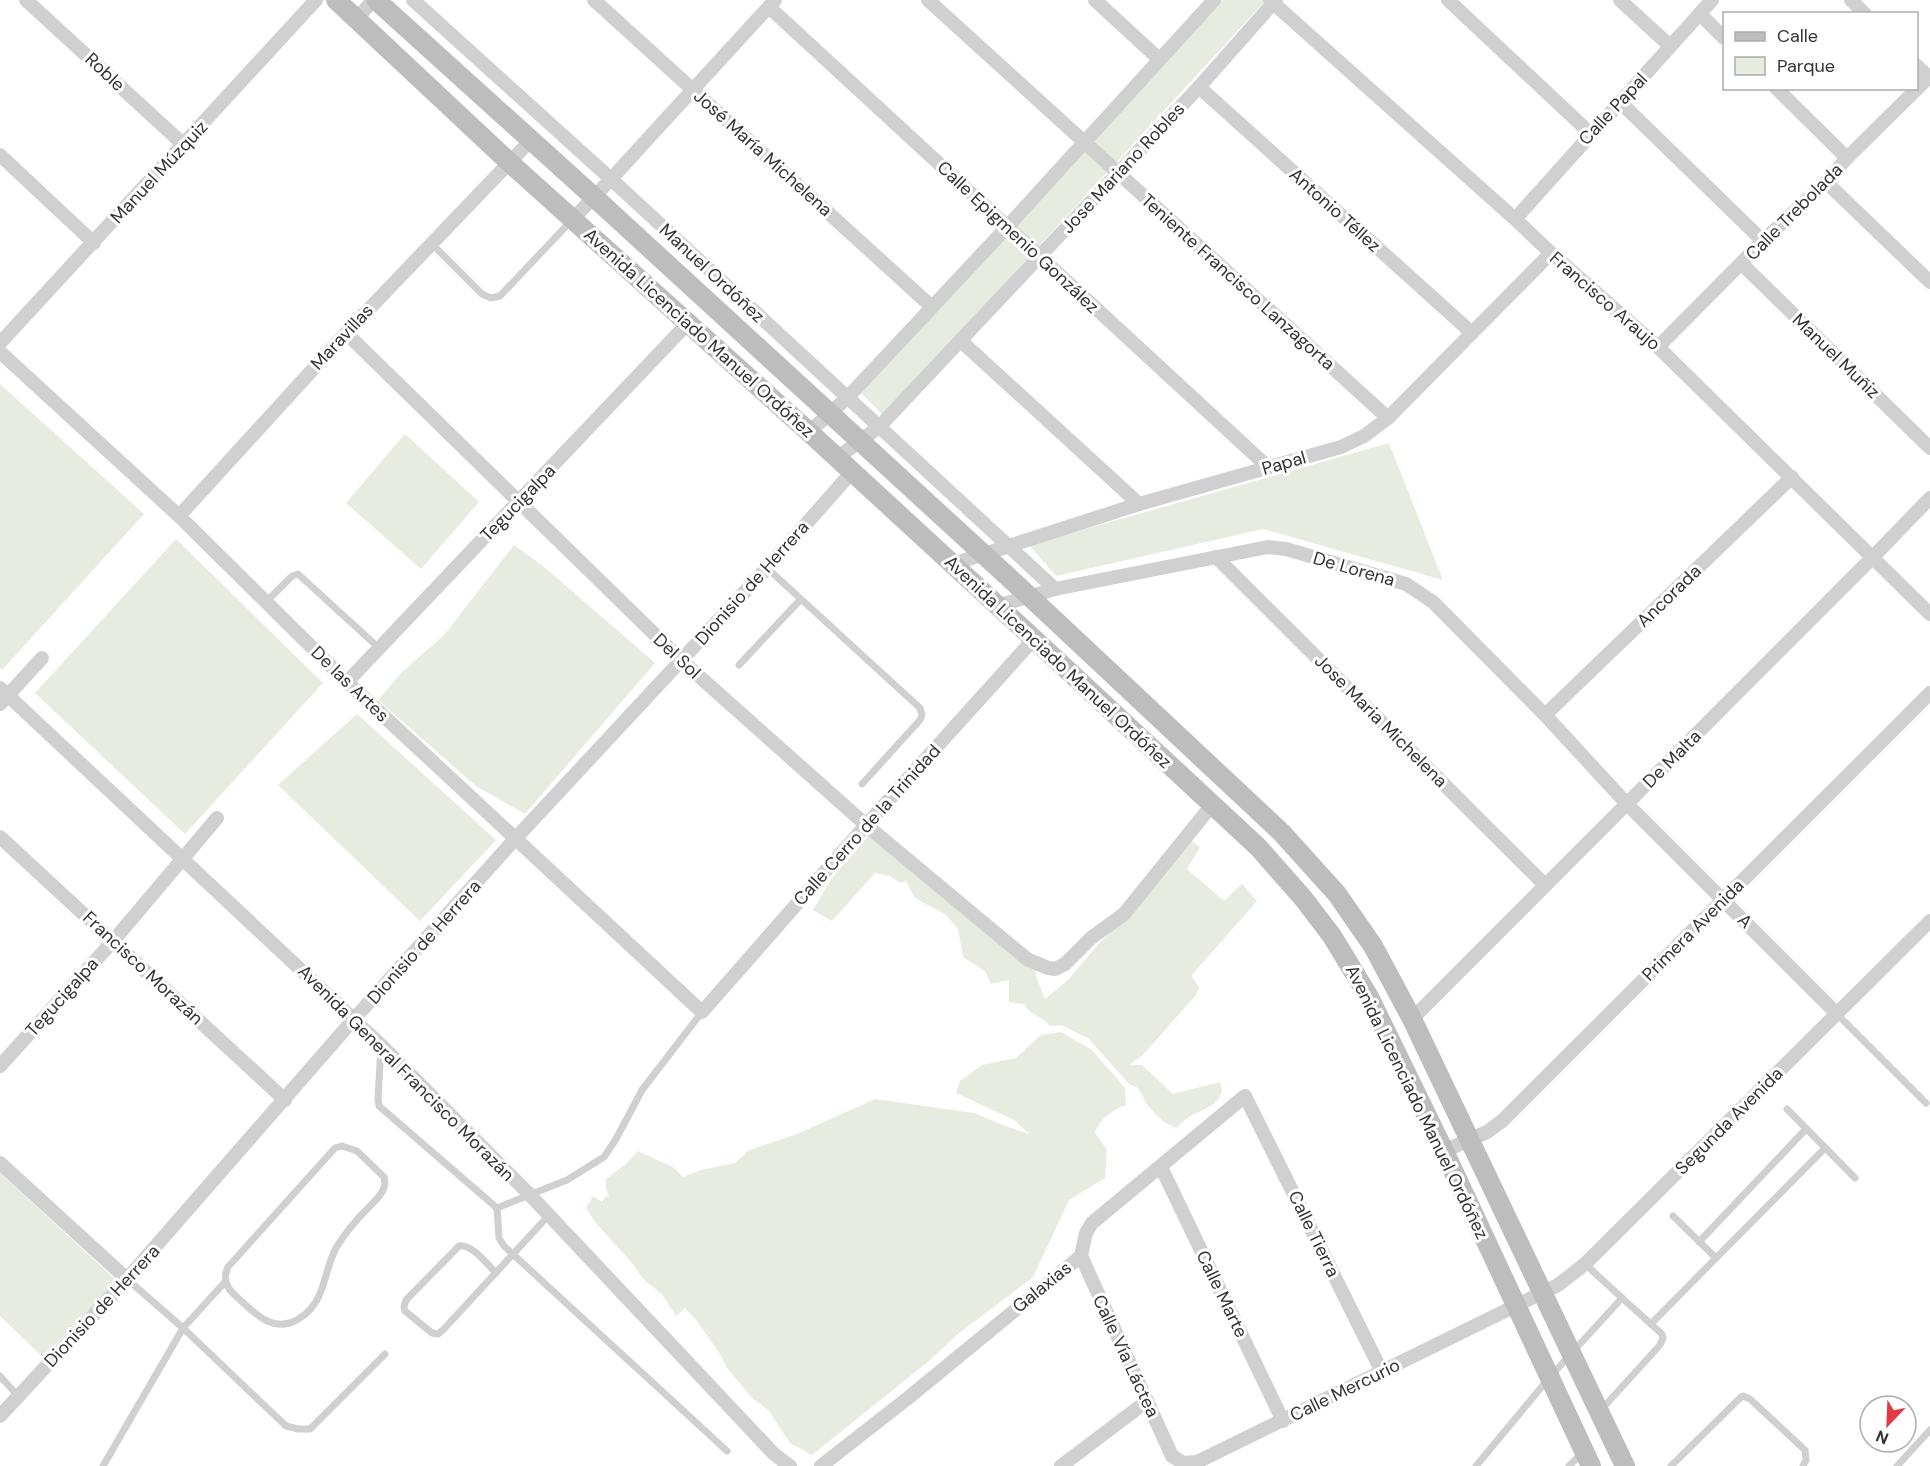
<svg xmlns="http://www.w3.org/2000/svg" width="1930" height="1466" font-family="'DM Sans',sans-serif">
  <rect width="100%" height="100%" fill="#fff"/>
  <g fill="#e6ecdf">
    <polygon points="1219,0 1266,0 883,415 860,392"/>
    <polygon points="0,384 144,514 2,670 0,668"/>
    <polygon points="405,434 479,502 421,569 346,503"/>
    <polygon points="1389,443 1443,580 1263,529 1056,576 1029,545"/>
    <polygon points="176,539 323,683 185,834 35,693"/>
    <polygon points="514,545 543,566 655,663 525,814 476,786 378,700 401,673 444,635"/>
    <polygon points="357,714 496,840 420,921 278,785"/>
    <path d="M872,832L1007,947L1026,966L1035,965L1036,976L1045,999L1069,979L1096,947L1135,907L1190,840L1200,847L1187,869L1224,901L1242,884L1257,901L1191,976L1199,987L1196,995L1143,1055L1129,1065H1142L1173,1094L1220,1082C1228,1101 1205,1109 1192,1115C1186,1118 1181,1124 1176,1128L1164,1122L1148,1106L1138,1088L1129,1084L1089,1039L1061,1025L1050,1026C1041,1015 1032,1017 1024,1004L1009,1002V980L991,984L985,971L963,957L958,929L946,915L915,898L906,881L900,883L890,876L875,873L832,921L813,910L832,878Z"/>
    <path d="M1061,1032L1092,1050L1125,1088L1126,1105C1111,1110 1102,1118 1095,1132L1107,1150L1105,1178L1069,1200L1033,1277L958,1334L929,1361L812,1455L790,1443L769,1411L751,1397L727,1368L720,1354L697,1321L685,1308L676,1316L661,1293L644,1280L632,1263L595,1222L586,1208L593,1196L602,1202L605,1197L609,1196L606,1188V1179L627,1163L638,1151L673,1167L683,1177L701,1170L735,1163L749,1150L797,1134L875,1099L974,1113L1008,1127L1029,1134L1014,1120L956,1093L960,1081L982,1065L1016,1058L1041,1035Z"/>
    <polygon points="0,1173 117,1281 43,1357 0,1316"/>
  </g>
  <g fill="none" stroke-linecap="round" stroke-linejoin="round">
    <g stroke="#d0d0d0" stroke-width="7">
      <polyline points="431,243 482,294 491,298 500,296 572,220"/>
      <polyline points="767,568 920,708 922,715 920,720 862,784"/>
      <polyline points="266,602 292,576 298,574 379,648"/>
      <polyline points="739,665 800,600"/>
      <polyline points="1837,1014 1926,1103"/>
      <polyline points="381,1046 378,1099 379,1106 497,1208 567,1180 604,1157 616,1139 642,1090 702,1012"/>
      <polyline points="1787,1109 1855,1178"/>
      <path d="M342,1146L357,1151L384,1177C385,1181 385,1186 383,1190C380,1197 373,1203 368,1208C356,1220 345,1233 336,1248C328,1263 326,1280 319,1296C310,1315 289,1331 267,1321C256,1316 247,1306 238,1298C227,1289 222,1280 228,1267L335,1148Z"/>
      <polyline points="497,1208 499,1238 504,1246 727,1451"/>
      <polyline points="1673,1216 1716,1258 1825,1148"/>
      <polyline points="1699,1242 1806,1129"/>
      <polyline points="1585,1264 1622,1298"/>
      <path d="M496,1273C487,1264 472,1244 459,1246L406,1300L404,1307L405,1311L432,1333L438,1334L443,1330L549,1215"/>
      <polyline points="127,1279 183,1328 286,1426 298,1429 310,1429 385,1354"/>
      <polyline points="1651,1324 1716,1258"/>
      <polyline points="0,1376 18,1396"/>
      <polyline points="103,1466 183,1328 225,1282"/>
      <polyline points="1476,1466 1549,1378 1622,1298 1662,1334 1663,1338 1660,1345 1601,1410"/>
      <polyline points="1569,1466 1582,1453"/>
      <polyline points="1671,1466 1740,1398 1743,1396 1750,1399 1805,1450 1806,1460 1803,1466"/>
      <polyline points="1897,1466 1930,1430"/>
    </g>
    <g stroke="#d0d0d0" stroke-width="14">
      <polyline points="26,0 184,145"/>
      <polyline points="413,0 611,179 1055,589"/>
      <polyline points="594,0 932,307"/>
      <polyline points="928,0 1388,418"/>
      <polyline points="1095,0 1159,59"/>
      <polyline points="1270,0 1515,219 1551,253 1658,347 1930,614"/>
      <polyline points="1448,0 1590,133"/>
      <polyline points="1620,0 1670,46"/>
      <polyline points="1851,0 1865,14"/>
      <polyline points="769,7 1268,467"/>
      <polyline points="1700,14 1724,38"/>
      <polyline points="357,19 373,0"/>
      <polyline points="1916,65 1930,78"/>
      <polyline points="1199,87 1472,333"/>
      <polyline points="1776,88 1847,158"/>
      <polyline points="1620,102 1763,241"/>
      <polyline points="0,155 94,243"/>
      <polyline points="1826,182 1930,282"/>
      <polyline points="573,219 611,179 775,0"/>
      <polyline points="1515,219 1712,0"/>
      <polyline points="1742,264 1930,448"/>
      <polyline points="346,333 682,661 866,825 1027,959 1048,968 1055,969 1065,964 1091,938 1124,914 1212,805"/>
      <polyline points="961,341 1139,504"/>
      <polyline points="0,343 316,0"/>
      <polyline points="1658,347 1763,241 1826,182 1847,158 1930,76"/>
      <polyline points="0,352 179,516 347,682 702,1012 866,825 1034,639"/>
      <polyline points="809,432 847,398 1008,226 1214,0"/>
      <polyline points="837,458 879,427 1199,87 1276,0"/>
      <polyline points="179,516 346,333 531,140"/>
      <polyline points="1216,557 1545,885"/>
      <polyline points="953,564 1139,504 1341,447 1364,436 1388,418 1551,253"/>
      <polyline points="997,606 1055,589 1268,547 1286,549 1406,584 1433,602 1545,715 1627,804 1837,1014"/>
      <polyline points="347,682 688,323"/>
      <polyline points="0,688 381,1045 529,1194 774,1454 790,1466"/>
      <polyline points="0,704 42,658"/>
      <polyline points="1545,715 1792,477"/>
      <polyline points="0,837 285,1100"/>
      <polyline points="1412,1019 1873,557 1930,498"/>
      <polyline points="0,1066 114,940 217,818"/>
      <polyline points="1444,1151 1487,1132 1502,1121 1930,693"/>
      <polyline points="0,1163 127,1279"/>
      <polyline points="1161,1167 1283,1421"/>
      <polyline points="1081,1256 1172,1456 1183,1463 1197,1462 1558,1285 1585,1264 1930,921"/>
      <polyline points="0,1416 127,1279 354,1019 515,839 767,568 852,472"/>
      <polyline points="821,1466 908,1398 1081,1256 1086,1233 1092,1223 1245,1096 1382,1372"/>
      <polyline points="1061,1466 1147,1401"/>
    </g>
    <g stroke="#bdbdbd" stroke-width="20">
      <polyline points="336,0 509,162 809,432 1034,639 1258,847 1303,898 1332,936 1369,997 1444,1151 1591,1466"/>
      <polyline points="376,0 595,198 1029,596 1282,833 1337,894 1373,946 1412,1019 1625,1466"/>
    </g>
  </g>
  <g text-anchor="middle" stroke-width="6" stroke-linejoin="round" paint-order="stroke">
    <g font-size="18" fill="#333" stroke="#fff">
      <text transform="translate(105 72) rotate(43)" y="6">Roble</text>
      <text transform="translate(1613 109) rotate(-47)" y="6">Calle Papal</text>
      <text transform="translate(763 153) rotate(42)" y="6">José María Michelena</text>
      <text transform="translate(1123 168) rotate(-47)" y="6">Jose Mariano Robles</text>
      <text transform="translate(159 172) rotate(-47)" y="6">Manuel Múzquiz</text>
      <text transform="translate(1335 210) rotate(42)" y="6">Antonio Téllez</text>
      <text transform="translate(1794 212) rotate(-45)" y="6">Calle Trebolada</text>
      <text transform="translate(1018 237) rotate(43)" y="6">Calle Epigmenio González</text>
      <text transform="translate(712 273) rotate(43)" y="6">Manuel Ordóñez</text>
      <text transform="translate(1238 282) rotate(42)" y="6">Teniente Francisco Lanzagorta</text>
      <text transform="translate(1605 301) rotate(41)" y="6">Francisco Araujo</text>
      <text transform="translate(699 333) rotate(42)" y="6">Avenida Licenciado Manuel Ordóñez</text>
      <text transform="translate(342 337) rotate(-47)" y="6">Maravillas</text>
      <text transform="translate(1836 356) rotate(44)" y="6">Manuel Muñiz</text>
      <text transform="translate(1284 463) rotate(-16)" y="6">Papal</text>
      <text transform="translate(518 503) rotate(-46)" y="6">Tegucigalpa</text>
      <text transform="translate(1354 569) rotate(16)" y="6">De Lorena</text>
      <text transform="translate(752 583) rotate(-48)" y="6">Dionisio de Herrera</text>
      <text transform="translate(1669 596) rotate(-44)" y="6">Ancorada</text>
      <text transform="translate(677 656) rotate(43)" y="6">Del Sol</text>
      <text transform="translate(1058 662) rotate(43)" y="6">Avenida Licenciado Manuel Ordóñez</text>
      <text transform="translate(350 684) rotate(44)" y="6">De las Artes</text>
      <text transform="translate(1381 721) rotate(45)" y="6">Jose Maria Michelena</text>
      <text transform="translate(1672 759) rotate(-45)" y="6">De Malta</text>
      <text transform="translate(867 825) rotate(-48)" y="6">Calle Cerro de la Trinidad</text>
      <text transform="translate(1745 921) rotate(45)" y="6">A</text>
      <text transform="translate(1693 930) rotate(-45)" y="6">Primera Avenida</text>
      <text transform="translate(424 942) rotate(-48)" y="6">Dionisio de Herrera</text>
      <text transform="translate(143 968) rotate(43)" y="6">Francisco Morazán</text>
      <text transform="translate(62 997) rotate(-48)" y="6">Tegucigalpa</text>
      <text transform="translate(406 1073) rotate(45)" y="6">Avenida General Francisco Morazán</text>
      <text transform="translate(1417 1102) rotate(64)" y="6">Avenida Licenciado Manuel Ordóñez</text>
      <text transform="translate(1729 1121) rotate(-45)" y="6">Segunda Avenida</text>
      <text transform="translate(1314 1234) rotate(64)" y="6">Calle Tierra</text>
      <text transform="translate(1042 1287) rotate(-39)" y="6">Galaxias</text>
      <text transform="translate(1222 1294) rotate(64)" y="6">Calle Marte</text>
      <text transform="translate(102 1306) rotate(-47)" y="6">Dionisio de Herrera</text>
      <text transform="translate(1126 1356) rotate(65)" y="6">Calle Vía Láctea</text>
      <text transform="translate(1345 1390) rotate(-26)" y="6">Calle Mercurio</text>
    </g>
  </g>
  <rect x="1723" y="12" width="195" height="78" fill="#ffffff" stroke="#adadad" stroke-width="1.5"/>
  <rect x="1735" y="32" width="30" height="9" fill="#bdbdbd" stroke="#adadad" stroke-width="1.5"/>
  <text x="1777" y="42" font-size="18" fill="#333333">Calle</text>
  <rect x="1735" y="57" width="30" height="18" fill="#e6ecdf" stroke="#adadad" stroke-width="1.5"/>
  <text x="1777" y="72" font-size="18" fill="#333333">Parque</text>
  <g transform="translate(1888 1424) rotate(203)"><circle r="28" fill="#ffffff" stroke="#adadad" stroke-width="1.5"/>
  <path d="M0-4.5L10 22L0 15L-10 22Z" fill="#e63946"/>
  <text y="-9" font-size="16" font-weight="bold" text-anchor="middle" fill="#333333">N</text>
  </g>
</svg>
